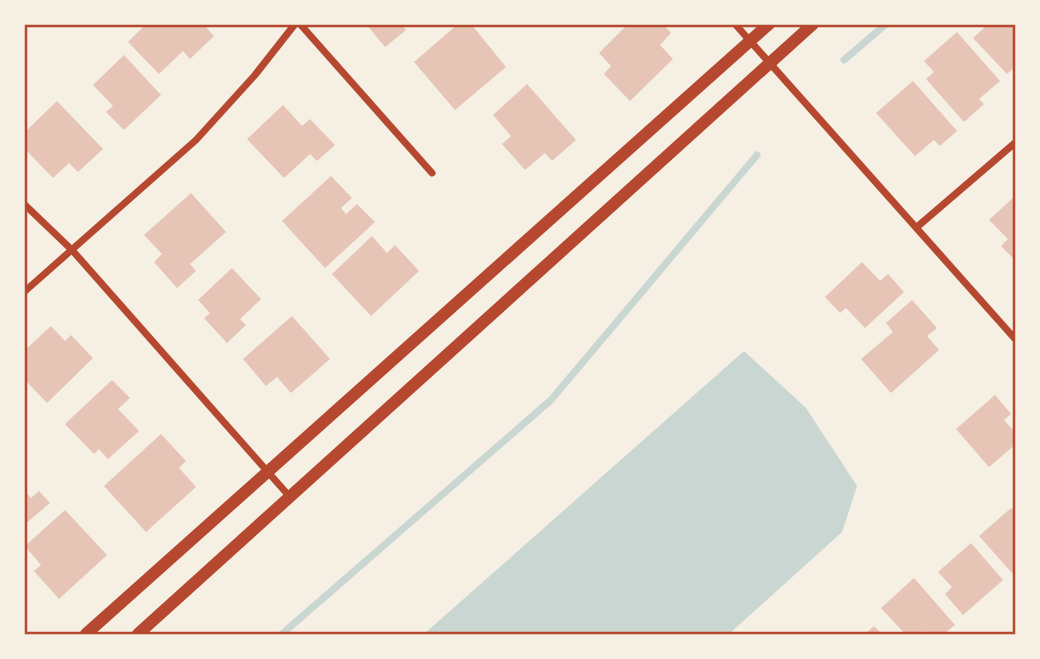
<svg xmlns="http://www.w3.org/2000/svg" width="1040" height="659" font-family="'Noto Sans',sans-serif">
  <rect width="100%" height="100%" fill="#f6efe4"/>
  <polygon fill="#c9d6d2" points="744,351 806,408 857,486 842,532 729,634 424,634"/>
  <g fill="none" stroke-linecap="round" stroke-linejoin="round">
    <g stroke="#c9d6d2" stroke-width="7">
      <polyline points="844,60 886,24"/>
      <polyline points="282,634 551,400 757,155"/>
    </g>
  </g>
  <g fill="#e6c5b7">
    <polygon points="146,24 203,24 214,36 190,59 183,51 159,74 128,42"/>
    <polygon points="366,24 401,24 406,30 385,47"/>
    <polygon points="458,24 471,24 506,67 455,110 414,62"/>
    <polygon points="628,24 663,24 671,33 660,45 673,59 630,101 604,74 611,66 599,53"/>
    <polygon points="982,24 1016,24 1016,66 1007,74 973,38 984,28"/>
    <polygon points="957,32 1000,81 979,99 984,104 964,122 926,79 934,72 924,61"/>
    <polygon points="124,55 161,95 124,130 106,112 113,106 93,85"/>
    <polygon points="913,81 957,131 940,146 934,140 915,156 876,113"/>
    <polygon points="527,84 576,140 552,161 545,153 525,170 502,144 511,136 493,115"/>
    <polygon points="57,101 103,149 78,172 69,163 53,178 24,148 24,133"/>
    <polygon points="283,105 302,126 310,119 335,145 317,161 310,154 284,178 247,139"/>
    <polygon points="331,176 352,198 341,208 346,214 357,204 375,222 325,268 282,221"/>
    <polygon points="191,193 226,232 190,264 196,271 177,288 154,262 162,254 144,235"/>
    <polygon points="1016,195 1016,261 1001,246 1008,239 989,220"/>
    <polygon points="372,236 387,253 395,245 419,271 371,316 332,274"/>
    <polygon points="862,262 880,281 888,274 904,292 865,328 846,308 840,313 825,297"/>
    <polygon points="232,268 261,299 240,319 246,325 227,343 204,318 210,313 198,300"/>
    <polygon points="912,300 937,328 927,336 939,350 891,393 861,359 893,332 886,323"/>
    <polygon points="292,316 330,359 291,393 277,377 266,386 243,359"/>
    <polygon points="51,326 65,341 71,335 93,358 47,403 24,379 24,351"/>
    <polygon points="112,380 130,398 118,409 139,431 108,459 99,449 94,454 65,424"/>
    <polygon points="995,395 1011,414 1004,420 1016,433 1016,444 989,467 956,429"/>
    <polygon points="161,434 186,461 179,468 196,487 146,532 104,486"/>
    <polygon points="24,490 31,498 39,491 50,503 24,525"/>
    <polygon points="1011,508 1016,512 1016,570 1012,573 979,536"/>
    <polygon points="65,510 107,555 59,599 34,571 41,565 25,546"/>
    <polygon points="971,543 1003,580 963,615 945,594 952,587 938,572"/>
    <polygon points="914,578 955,625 944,634 929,634 926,631 922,634 905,634 881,608"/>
    <polygon points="874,626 882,634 865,634"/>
  </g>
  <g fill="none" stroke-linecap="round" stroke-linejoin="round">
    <g stroke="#b5482f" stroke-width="7">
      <polyline points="300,24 432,173"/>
      <polyline points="735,24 1016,340"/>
      <polyline points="24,204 72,250 290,497"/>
      <polyline points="917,227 1016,142"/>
      <polyline points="24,292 196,140 255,75 295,24"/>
    </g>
    <g stroke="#b5482f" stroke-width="12">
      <polyline points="86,634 769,24"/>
      <polyline points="138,634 813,24"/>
    </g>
  </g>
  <rect width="1040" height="659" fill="none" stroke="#f6efe4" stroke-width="52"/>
  <rect x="26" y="26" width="988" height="607" fill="none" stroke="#b5482f" stroke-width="2.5"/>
</svg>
